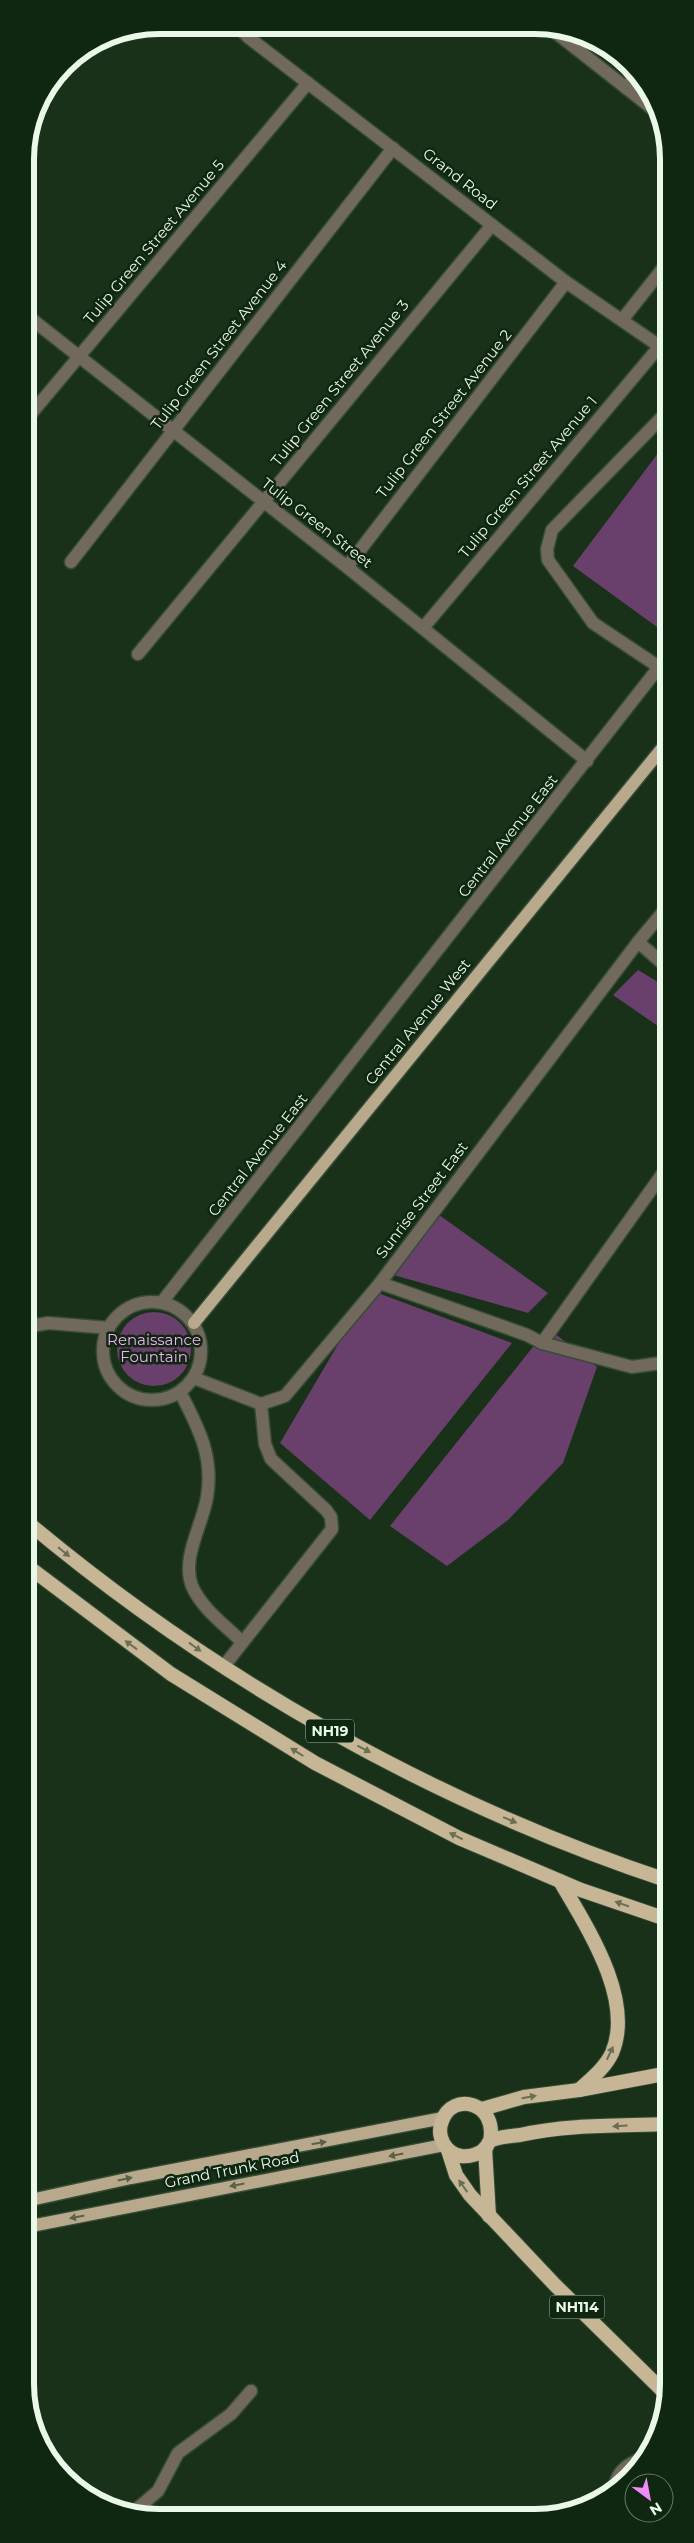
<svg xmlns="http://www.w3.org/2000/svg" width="694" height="2543" font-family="Montserrat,sans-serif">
  <rect width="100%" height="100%" fill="#193019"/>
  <g fill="#693f6c">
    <polygon points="668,440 668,635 573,566"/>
    <polygon points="638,970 668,988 668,1033 613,995"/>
    <polygon points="435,1212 548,1293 528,1313 390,1274"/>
    <polygon points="370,1290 512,1343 370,1520 280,1443"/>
    <circle cx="154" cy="1349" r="37"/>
    <polygon points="548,1328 597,1367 563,1463 508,1520 447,1566 390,1526"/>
  </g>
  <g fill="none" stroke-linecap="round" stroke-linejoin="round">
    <defs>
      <g id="minor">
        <polyline points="238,26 248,37 566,282 668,352"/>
        <polyline points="550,28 653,109"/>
        <polyline points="626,88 637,74"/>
        <polyline points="25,314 347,567 587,761"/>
        <polyline points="622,320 668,262"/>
        <polyline points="25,421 308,83"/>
        <polyline points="71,562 393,148"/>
        <polyline points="347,567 566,282"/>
        <polyline points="423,628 659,347"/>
        <polyline points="138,654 492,225"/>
        <polyline points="638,942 668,906"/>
        <polyline points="380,1283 527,1335 542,1343 668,1166"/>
        <circle cx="152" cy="1351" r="49"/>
        <polyline points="162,1302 659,667 593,623 548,560 547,549 552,530 668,411"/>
        <polyline points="26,1327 48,1323 109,1328"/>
        <polyline points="542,1343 632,1367 668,1362"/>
        <polyline points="194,1378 261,1404 285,1396 380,1283 638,942 668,968"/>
        <path d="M180,1392C198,1427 214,1456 207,1497C203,1524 181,1558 192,1586C202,1609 225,1625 242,1642"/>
        <polyline points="224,1666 332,1529 331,1517 326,1510 271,1459 265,1444 261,1404"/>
        <path d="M614,2489C617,2470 628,2464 645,2457"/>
        <polyline points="131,2514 158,2491 178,2453 231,2414 251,2391"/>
      </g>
      <g id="primary">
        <polyline points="194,1323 668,741"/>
        <polyline points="26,2201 131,2178 443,2118"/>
        <polyline points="26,2227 444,2145"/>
      </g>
      <g id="trunk">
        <path d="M26,1521C214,1679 436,1804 669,1881"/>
        <polyline points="26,1565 171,1674 315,1763 459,1838 581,1890 669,1920"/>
        <path d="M560,1881C586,1926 635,1999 612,2053C605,2068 591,2079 579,2090"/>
        <polyline points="482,2109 524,2097 579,2090 669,2073"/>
        <path d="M490,2141C498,2102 452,2091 442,2121C436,2136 445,2153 461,2156C470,2157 480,2154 486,2148C487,2146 488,2143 490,2141C496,2137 512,2136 520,2135C568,2124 620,2126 669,2124"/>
        <polyline points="485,2148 489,2216"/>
        <polyline points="448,2150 456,2175 470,2195 555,2285 668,2396"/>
      </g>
    </defs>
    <use href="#minor" stroke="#364c36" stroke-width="15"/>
    <use href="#primary" stroke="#364c36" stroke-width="15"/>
    <use href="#trunk" stroke="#364c36" stroke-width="16"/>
    <use href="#minor" stroke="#716a5c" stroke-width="12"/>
    <use href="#primary" stroke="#b8a98d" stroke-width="12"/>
    <use href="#trunk" stroke="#c6b696" stroke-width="14"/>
  </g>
  <defs><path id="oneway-solid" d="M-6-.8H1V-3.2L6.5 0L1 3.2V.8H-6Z" transform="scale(1.25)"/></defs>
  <g fill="#6a6e53">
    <use href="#oneway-solid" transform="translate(64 1552) rotate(39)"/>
    <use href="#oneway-solid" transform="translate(131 1645) rotate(-144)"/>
    <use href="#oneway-solid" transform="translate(195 1647) rotate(36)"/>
    <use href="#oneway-solid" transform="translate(364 1749) rotate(27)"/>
    <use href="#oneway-solid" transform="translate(297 1752) rotate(-148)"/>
    <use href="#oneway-solid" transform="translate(510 1820) rotate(23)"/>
    <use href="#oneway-solid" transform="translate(456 1836) rotate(-154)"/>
    <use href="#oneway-solid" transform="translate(622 1904) rotate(-161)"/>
    <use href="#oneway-solid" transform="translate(610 2053) rotate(-65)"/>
    <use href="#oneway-solid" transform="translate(529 2097) rotate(-10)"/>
    <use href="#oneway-solid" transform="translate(620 2126) rotate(177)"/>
    <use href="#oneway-solid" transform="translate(463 2186) rotate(-125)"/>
  </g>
  <g fill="#5b6148">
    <use href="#oneway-solid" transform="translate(319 2143) rotate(-10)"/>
    <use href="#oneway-solid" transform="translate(396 2155) rotate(169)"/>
    <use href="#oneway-solid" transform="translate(125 2179) rotate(-12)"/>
    <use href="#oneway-solid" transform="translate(237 2185) rotate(169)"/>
    <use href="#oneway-solid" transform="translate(77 2217) rotate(169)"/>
  </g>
  <g text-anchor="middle" stroke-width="5" stroke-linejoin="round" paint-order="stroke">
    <g fill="#0f2610" stroke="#a8b9a8" stroke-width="1">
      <rect x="306" y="1719.5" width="48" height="23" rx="4"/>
      <rect x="549.5" y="2295.5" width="55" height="23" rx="4"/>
    </g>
    <g font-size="14" font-weight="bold" fill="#e9f8e9">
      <text x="330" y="1736">NH19</text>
      <text x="577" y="2312">NH114</text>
    </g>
    <g font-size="15" fill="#e9f8e9" stroke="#0f2610">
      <text transform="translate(460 179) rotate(38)" y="5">Grand Road</text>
      <text transform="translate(154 242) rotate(-50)" y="5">Tulip Green Street Avenue 5</text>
      <text transform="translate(219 345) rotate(-52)" y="5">Tulip Green Street Avenue 4</text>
      <text transform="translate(340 383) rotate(-51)" y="5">Tulip Green Street Avenue 3</text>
      <text transform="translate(444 414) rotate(-52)" y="5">Tulip Green Street Avenue 2</text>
      <text transform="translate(528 477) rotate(-50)" y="5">Tulip Green Street Avenue 1</text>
      <text transform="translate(317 523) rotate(38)" y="5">Tulip Green Street</text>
      <text transform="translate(508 836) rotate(-52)" y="5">Central Avenue East</text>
      <text transform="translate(418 1022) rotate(-51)" y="5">Central Avenue West</text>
      <text transform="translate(258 1155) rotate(-52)" y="5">Central Avenue East</text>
      <text transform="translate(422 1200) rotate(-53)" y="5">Sunrise Street East</text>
      <text transform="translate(232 2170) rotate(-11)" y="5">Grand Trunk Road</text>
    </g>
    <g font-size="15" fill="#f2aff6" stroke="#0f2610">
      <text x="154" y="1345">Renaissance<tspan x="154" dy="17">Fountain</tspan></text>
    </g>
  </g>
  <path d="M0 0H694V2543H0ZM159 34H535A125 125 0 0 1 660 159V2384A125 125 0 0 1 535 2509H159A125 125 0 0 1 34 2384V159A125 125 0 0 1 159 34Z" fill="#0f2610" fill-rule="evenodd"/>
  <path fill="none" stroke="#e9f8e9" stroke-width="6" d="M159 34H535A125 125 0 0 1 660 159V2384A125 125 0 0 1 535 2509H159A125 125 0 0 1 34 2384V159A125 125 0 0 1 159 34Z"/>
  <g transform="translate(649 2498) rotate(148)"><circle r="24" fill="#0f2610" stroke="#667a67"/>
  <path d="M0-4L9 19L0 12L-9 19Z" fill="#ef8bf7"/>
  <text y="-8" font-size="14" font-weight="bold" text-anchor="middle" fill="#e9f8e9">N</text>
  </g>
</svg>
